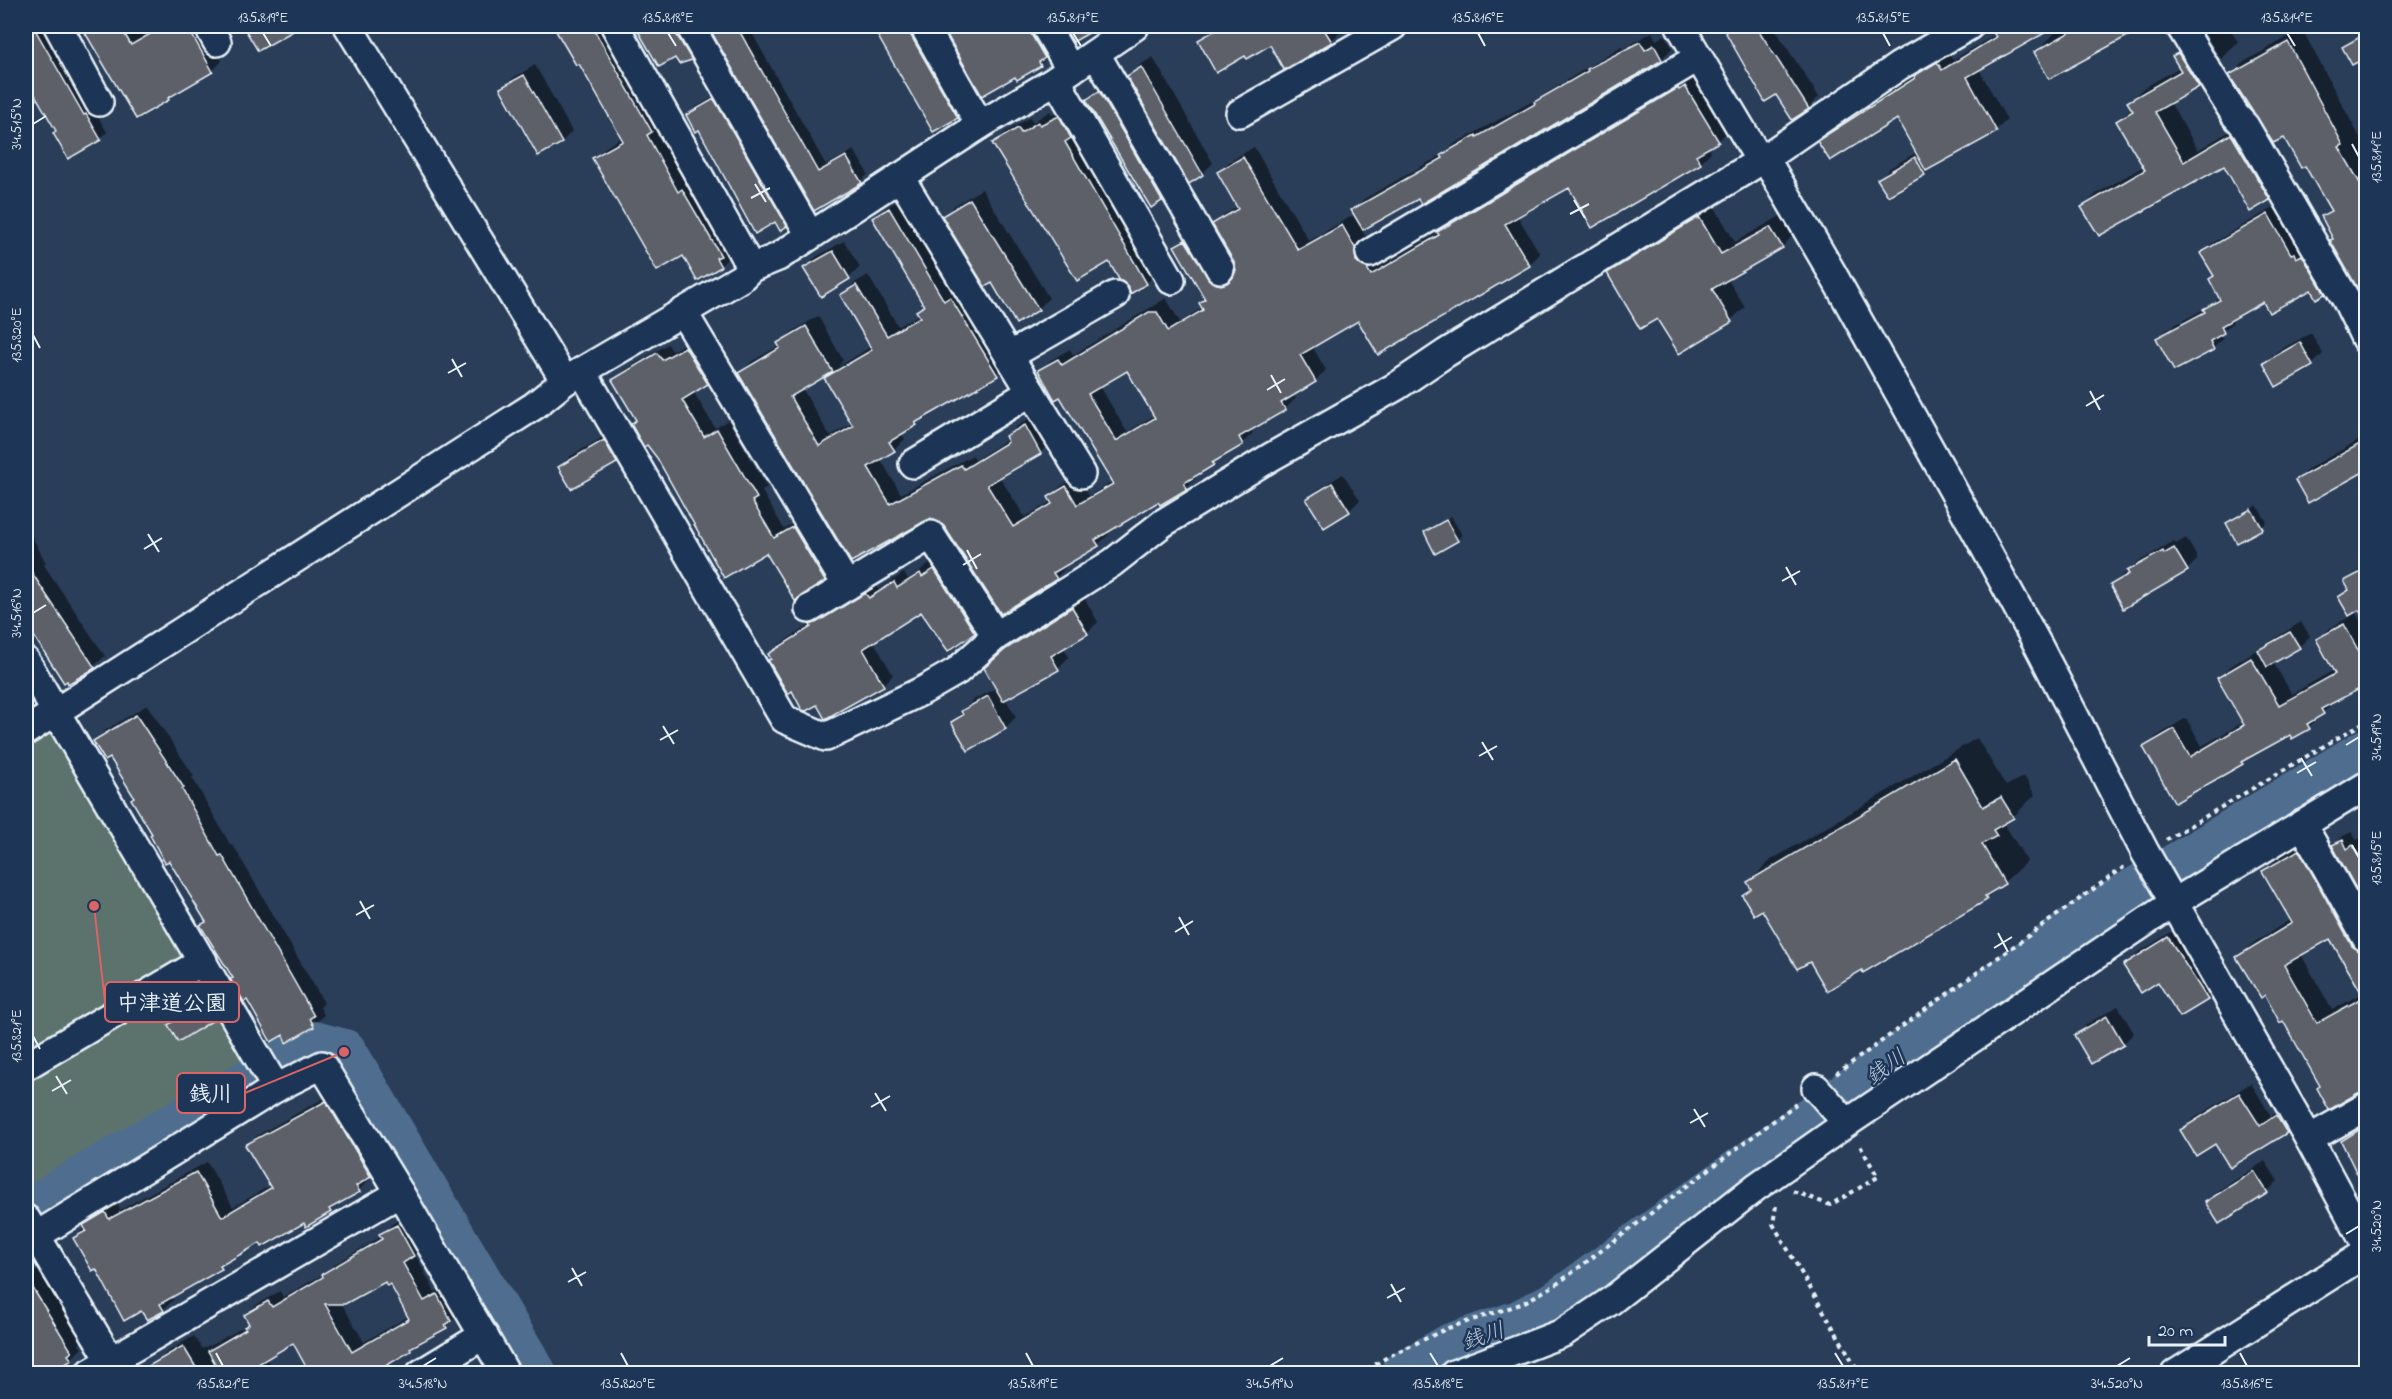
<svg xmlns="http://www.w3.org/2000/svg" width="2392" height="1399" font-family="'Indie Flower','Klee One',sans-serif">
  <rect width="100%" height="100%" fill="#2a3e5a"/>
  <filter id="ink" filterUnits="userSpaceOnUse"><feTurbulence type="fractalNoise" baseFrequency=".0167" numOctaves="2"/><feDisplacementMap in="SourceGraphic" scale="12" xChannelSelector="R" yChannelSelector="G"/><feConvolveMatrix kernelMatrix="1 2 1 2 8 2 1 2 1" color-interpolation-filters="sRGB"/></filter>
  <g filter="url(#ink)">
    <polygon fill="#5c726d" stroke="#a2b2b2" stroke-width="1.5" points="57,729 257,1065 30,1200 26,1193 26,747"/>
    <g fill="#0007" fill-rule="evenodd">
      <polygon points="26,26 43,26 91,110 93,108 107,132 100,139 57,131 26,73"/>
      <polygon points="84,26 203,26 222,61 212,71 137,117"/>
      <polygon points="245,26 293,26 285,34 258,49"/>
      <polygon points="553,26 610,26 732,254 720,266 684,254 594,158 606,147 622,137 579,61 564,44"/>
      <polygon points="637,26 684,26 698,51 691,59 676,56 660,65"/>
      <polygon points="710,26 748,26 826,165 854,150 868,174 861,182 815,209"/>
      <polygon points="875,26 919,26 966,108 957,117 934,130"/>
      <polygon points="943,26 1042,26 1049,56 1040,65 1016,75 982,94"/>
      <polygon points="1218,26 1338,26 1341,31 1331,41 1271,43 1200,40"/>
      <polygon points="1718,26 1773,26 1819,97 1808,108 1777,93 1726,30 1722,32"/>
      <polygon points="1997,26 2048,26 2041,33 1979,69 2007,120 1996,130 1932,166 1924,173 1888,194 1879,179 1890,168 1917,152 1897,117 1819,142 1829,131 1917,74 1926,66 1948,53 1953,60 1996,34 1993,30"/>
      <polygon points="2069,26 2142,26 2050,77 2036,52 2054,34"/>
      <polygon points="2200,26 2229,26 2238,42 2221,59"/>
      <polygon points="2302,29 2366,149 2366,302 2323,217 2331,208 2306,164 2284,136 2231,75 2244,62"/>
      <path d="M1652,32L1656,40L1665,35L1672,48L1662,59L1361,229L1366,237L1367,250L1378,257L1382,265L1439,232L1449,221L1689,78L1691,80L1696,77L1729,130L1718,141L1708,146L1711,152L1700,163L1569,186L1517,215L1540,254L1529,265L1359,318L1312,346L1326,370L1315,381L1293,394L1296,398L1285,409L1251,430L1253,433L1242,444L1195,474L1197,477L1186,488L1159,500L1107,531L1109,534L1098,545L1065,564L1066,567L1056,578L931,517L851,560L740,373L751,362L780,345L790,333L818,316L843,360L838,367L872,346L842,295L853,284L868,275L898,326L920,314L918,311L925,305L874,219L885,208L901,199L1008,364L997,374L922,417L901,433L905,439L894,450L880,458L901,494L973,455L975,460L1008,439L1007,436L1017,426L1036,415L1051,442L1040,453L999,476L1025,517L1052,501L1050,497L1061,486L1077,476L1089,496L1113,481L1061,394L1040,371L1051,360L1070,349L1073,355L1166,298L1180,322L1203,307L1206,298L1176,247L1187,236L1222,272L1236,273L1235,261L1214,225L1225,214L1238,206L1219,173L1229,162L1254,147L1309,241L1355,214L1353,210L1364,199L1445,153L1454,144L1542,96L1621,46L1623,49ZM1128,369L1155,415L1127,432L1100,386ZM832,371L826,378L853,423L830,436L802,388Z"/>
      <polygon points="2187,44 2211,73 2198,86 2170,102 2198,150 2245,122 2282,186 2269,199 2225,164 2083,207 2096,194 2144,166 2118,121 2132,107 2129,102 2142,89 2180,67 2174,57"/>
      <polygon points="1153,57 1213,163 1202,174 1129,76 1140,65"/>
      <polygon points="535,65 572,131 562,142 539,154 502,89 513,78"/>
      <polygon points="1105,88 1167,194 1151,206 1093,95"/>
      <polygon points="723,92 795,217 786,225 688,115 696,107"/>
      <polygon points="1071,105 1158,271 1147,283 1131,291 1110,260 994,143 1006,132 1030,117 1033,122 1050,111 1052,114"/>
      <polygon points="982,189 1049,298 1038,309 944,216 955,205"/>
      <polygon points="1713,204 1735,242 1784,214 1795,233 1782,247 1727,278 1745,307 1731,320 1657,317 1609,273 1622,260"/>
      <polygon points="2278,205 2333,284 2324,293 2312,288 2263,300 2231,319 2233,322 2220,334 2223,339 2213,348 2175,369 2158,338 2167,329 2206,308 2220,297 2211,279 2215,275 2202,253 2211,244"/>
      <polygon points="844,241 860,267 849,278 805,268 816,257"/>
      <polygon points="2311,333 2323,354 2312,365 2265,363 2276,352"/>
      <polygon points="696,337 717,373 707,383 693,391 715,428 728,420 767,487 762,491 784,529 804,517 835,569 824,579 796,599 767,551 637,419 614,380 625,370 668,344 672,351"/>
      <polygon points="615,430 627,450 616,461 560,467 571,456"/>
      <polygon points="2366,436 2366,468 2297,480 2308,469"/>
      <polygon points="1343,474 1360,500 1349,511 1308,500 1319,489"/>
      <polygon points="2257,505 2267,522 2262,527 2228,523"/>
      <polygon points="1451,516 1462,535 1457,540 1425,533"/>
      <polygon points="26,525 46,563 44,565 105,656 94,666 69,682 67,679 65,681 26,622 28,618 26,614"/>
      <polygon points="2186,538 2198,559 2187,570 2111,585 2140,561 2174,541 2176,544"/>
      <polygon points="945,560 985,622 975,632 949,649 922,609 873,640 893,675 883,685 818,702 770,654 780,644 814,622 821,615 829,613 876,584 879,589 904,573 908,579 930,564 933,568"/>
      <polygon points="2366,565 2366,604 2355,611 2366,632 2366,683 2335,701 2309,727 2292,737 2290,733 2176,801 2145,748 2157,736 2186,718 2202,746 2244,722 2219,678 2231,666 2301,622 2310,636 2299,647 2273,662 2292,694 2334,670 2318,640 2330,628 2351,616 2340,597 2349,588 2346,582"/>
      <polygon points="1084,597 1098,622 1087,633 1063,647 1069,657 1058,668 1005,698 1016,717 1005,728 953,722 973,700 997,688 997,657 1018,638"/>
      <polygon points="26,685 34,700 26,708"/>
      <polygon points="147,705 194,776 192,777 231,846 233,845 324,1003 320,1007 324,1015 313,1026 283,1033 248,997 202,926 207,921 153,833 135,796 111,756 95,741 106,730"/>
      <polygon points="1977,738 2006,786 2024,776 2035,795 2005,825 2027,861 1986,899 1862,968 1810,960 1763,908 1744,895 1752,887 1749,882 1771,860"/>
      <polygon points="2352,832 2357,840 2363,837 2365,841 2366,840 2366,891 2334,846 2343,836"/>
      <path d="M2314,837L2366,931V1090L2330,1108L2322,1086L2284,1019L2238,957L2253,943L2291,919L2264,871L2279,856ZM2331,937L2363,993L2332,1010L2301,954Z"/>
      <polygon points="2179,927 2218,987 2207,998 2180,1015 2159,980 2125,965 2136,954"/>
      <polygon points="203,989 227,1006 216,1017 169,1025 175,1020 171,1013 182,1002"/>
      <polygon points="2118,1006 2134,1033 2123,1044 2076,1035 2087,1024"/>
      <polygon points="2251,1083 2271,1116 2288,1106 2297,1120 2286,1131 2231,1166 2215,1142 2182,1130 2193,1119"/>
      <polygon points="26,1091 35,1107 26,1115"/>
      <polygon points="337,1091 381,1165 368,1177 370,1179 359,1190 339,1202 330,1211 261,1241 230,1258 221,1267 172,1296 174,1299 163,1310 142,1309 96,1267 75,1238 96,1215 116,1202 120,1210 207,1162 233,1207 271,1185 247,1145 258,1135"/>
      <polygon points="2366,1120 2366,1196 2361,1186 2363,1184 2343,1141"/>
      <polygon points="2265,1161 2278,1181 2267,1192 2207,1202 2218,1191"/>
      <path d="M408,1215L424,1244L415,1254L435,1292L448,1284L457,1316L446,1327L419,1342L410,1350L385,1364L293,1341L266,1358L275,1374H162L156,1363L167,1352L194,1336L202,1349L209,1345L210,1346L249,1324L245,1316L256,1305L280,1291L283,1297L327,1272L335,1264L382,1236L392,1224ZM386,1280L391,1282L409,1316L364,1342L342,1304Z"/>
      <polygon points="27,1258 35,1272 41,1268 55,1292 53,1293 82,1340 79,1344 82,1348 71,1359 47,1374 26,1374 26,1355 35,1350 33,1338 26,1325"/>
      <polygon points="489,1361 496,1374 467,1374"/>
    </g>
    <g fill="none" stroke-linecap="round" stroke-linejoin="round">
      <g stroke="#4f6e8f" stroke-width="46">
        <polyline points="26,1215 56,1194 314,1044 344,1052 534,1374"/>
        <polyline points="1403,1374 1451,1346 1519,1323 1559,1302 2093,916 2366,752"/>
      </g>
    </g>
    <g fill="#5d6067" stroke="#e8f1f8" stroke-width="1.5" fill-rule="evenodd">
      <polygon points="26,26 33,26 84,115 86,114 101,140 68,159 53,133 56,131 26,79"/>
      <polygon points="81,26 120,26 131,45 164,26 187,26 213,72 168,98 169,100 136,119"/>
      <polygon points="243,26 302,26 258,51"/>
      <polygon points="553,26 592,26 652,132 647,135 678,192 682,189 721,256 716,258 721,267 697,281 683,256 657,271 592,158 623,141 579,64 576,65"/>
      <polygon points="635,26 674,26 676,34 692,60 679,64 675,58 659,67"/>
      <polygon points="708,26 752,26 740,32 818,172 846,156 862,183 814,211"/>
      <polygon points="872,26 908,26 910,34 958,118 933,132"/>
      <polygon points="942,26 1029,26 1031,34 1045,58 1039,62 1041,66 1017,80 1015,77 982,96"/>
      <polygon points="1063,26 1101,26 1073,42"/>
      <polygon points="1223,26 1322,26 1332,42 1284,70 1270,45 1247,59 1245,56 1216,73 1198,40"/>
      <polygon points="1722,26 1756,26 1809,109 1792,120 1776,95 1765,102"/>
      <polygon points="1989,26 2057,26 1967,77 1997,132 1926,171 1897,119 1830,161 1817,141 1915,78 1914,76 1937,62 1942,70 1996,37"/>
      <polygon points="2081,26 2146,26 2049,79 2034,52"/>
      <polygon points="2367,33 2367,57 2352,65 2342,47"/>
      <polygon points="1640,42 1645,50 1654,45 1662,60 1421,204 1418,199 1363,230 1351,210 1443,158 1441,155 1476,135 1477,137 1535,104 1534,102 1588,71 1587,69"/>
      <polygon points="2288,42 2343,145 2339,147 2367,195 2367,305 2330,240 2333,239 2321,216 2331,211 2305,166 2301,168 2284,138 2273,143 2229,75"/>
      <polygon points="2178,53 2199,87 2155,112 2184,162 2231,134 2270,200 2250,212 2224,166 2099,236 2081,207 2145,170 2116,121 2133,111 2127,102 2181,71 2172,56"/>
      <polygon points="1141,67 1203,175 1189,184 1127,76"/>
      <polygon points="524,75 562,143 538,156 500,88"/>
      <path d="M1685,86L1719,142L1696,155L1701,164L1592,228L1569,188L1505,224L1530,266L1378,355L1358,321L1300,355L1316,382L1281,403L1286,410L1239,437L1243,445L1212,463L1214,465L1184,483L1187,489L1160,505L1158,502L1095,540L1099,546L1053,573L1057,579L1001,614L944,526L931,518L851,562L738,373L780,348L777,343L806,326L833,372L790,397L819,446L853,426L824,378L872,350L840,295L856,285L887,336L920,317L916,311L924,306L872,218L889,208L944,301L950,297L998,376L915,423L917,425L889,442L895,451L868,467L890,504L961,465L964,469L1008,442L1005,436L1025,425L1041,454L987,485L1013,527L1052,504L1048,497L1066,486L1077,505L1113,484L1060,397L1055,400L1038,370L1058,359L1062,365L1149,312H1157L1168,331L1203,310L1199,303L1205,299L1174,246L1185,240L1212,282L1221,285L1227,283L1233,277L1236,270L1234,262L1212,224L1238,209L1217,172L1243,157L1298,250L1342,225L1355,248L1356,261L1367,268L1371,275L1439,235L1437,232L1678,88L1679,90ZM1127,371L1155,418L1116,441L1088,394Z"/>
      <polygon points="1099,91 1162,201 1151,208 1086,100"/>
      <polygon points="714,99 787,226 780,231 775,222 755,234 699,130 695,132 686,115"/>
      <polygon points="1059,116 1071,138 1065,142 1147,284 1130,294 1128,287 1120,281 1109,262 1077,281 992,143 1018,128 1021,133 1038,122 1040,125"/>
      <polygon points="1915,157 1925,175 1888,196 1877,179"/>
      <polygon points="970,199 1039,310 1016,324 992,283 985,287 942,216"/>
      <polygon points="2268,214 2291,254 2294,253 2296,258 2302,255 2325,294 2316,299 2311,290 2269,313 2263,302 2221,326 2224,333 2210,341 2214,350 2174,371 2156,338 2205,312 2203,309 2220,300 2209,279 2214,276 2200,253"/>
      <polygon points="1699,217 1721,254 1770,227 1783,248 1712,289 1732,322 1679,354 1657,319 1640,329 1607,273"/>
      <polygon points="833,251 850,279 821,297 803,268"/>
      <polygon points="2300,342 2313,366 2276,387 2263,363"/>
      <polygon points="685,347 708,384 682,400 704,437 717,429 757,498 752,501 774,538 793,527 825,581 795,601 766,553 724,578 657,458 647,445 644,447 631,424 636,420 612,380 657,353 662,360"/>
      <polygon points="604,440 617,463 571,489 558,467"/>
      <polygon points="2367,440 2367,470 2308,503 2295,480"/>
      <polygon points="1332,483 1350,512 1324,528 1306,499"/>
      <polygon points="2251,509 2263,529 2237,543 2226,523"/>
      <polygon points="1446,520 1458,541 1435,554 1424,532"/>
      <polygon points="2174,548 2188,571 2123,609 2110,585 2129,574 2127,571 2163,551 2164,554"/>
      <polygon points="26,564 95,668 68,684 67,681 64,683 26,624"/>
      <polygon points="934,569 975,633 948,651 921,612 863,649 884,686 825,719 817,705 806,711 802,710 792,691 788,694 768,660 771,659 768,654 811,627 810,625 817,622 865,593 869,598 894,582 897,588 920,573 922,577"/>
      <polygon points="2367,569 2367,623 2359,610 2349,616 2338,597 2349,590 2344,581"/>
      <polygon points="1072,607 1088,634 1051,656 1059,670 1003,701 984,668 1006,649"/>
      <polygon points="2344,624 2367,667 2367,685 2321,709 2324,714 2307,724 2310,729 2292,739 2290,735 2241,762 2243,764 2175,803 2143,747 2174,729 2190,757 2244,725 2217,678 2251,658 2279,705 2335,674 2316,639"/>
      <polygon points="2290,632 2300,648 2267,667 2258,650"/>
      <polygon points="988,696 1006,729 968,751 951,722 963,715 961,711"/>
      <polygon points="136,715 184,788 182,789 219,856 222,855 314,1016 310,1018 314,1027 286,1043 283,1035 271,1042 247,1000 244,1002 230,979 233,978 200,925 206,922 169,861 165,863 150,835 152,834 131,799 134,797 110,758 105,761 93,741"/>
      <polygon points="1955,759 1983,807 2001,797 2014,818 1993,830 1997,836 1982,844 2005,884 1985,896 1987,900 1863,973 1862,970 1827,991 1810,962 1797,969 1762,910 1754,915 1742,895 1751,889 1747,882"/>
      <polygon points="2343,840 2347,849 2353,845 2358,855 2367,851 2367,893 2360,896 2332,845"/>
      <path d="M2299,850L2352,946L2358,951L2364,953L2367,958V1091L2358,1093L2329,1110L2317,1088L2320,1086L2283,1021L2280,1023L2265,995L2261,998L2236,957L2292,923L2262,871ZM2330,939L2364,997L2317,1023L2284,965Z"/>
      <polygon points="2168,937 2208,1000 2180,1017 2158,982 2141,993 2123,965"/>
      <polygon points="203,995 217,1018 178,1042 168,1025 174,1021 169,1013 191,999 193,1001"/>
      <polygon points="2107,1016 2124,1045 2091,1064 2074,1035"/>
      <polygon points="2239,1093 2260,1126 2276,1115 2287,1133 2230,1168 2215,1144 2196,1156 2180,1130"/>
      <polygon points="326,1101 371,1177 356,1186 360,1192 329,1209 331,1212 306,1227 304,1223 262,1247 260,1243 220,1266 222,1269 160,1304 164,1311 147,1320 141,1311 124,1321 96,1269 92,1271 73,1238 86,1231 83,1225 105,1212 109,1219 196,1172 222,1217 271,1188 245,1145"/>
      <polygon points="2367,1125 2367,1194 2341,1141"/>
      <polygon points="2254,1171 2268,1193 2219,1224 2205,1202"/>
      <path d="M397,1225L414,1256L403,1263L424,1301L437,1294L451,1321L445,1325L447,1328L410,1348L411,1351L372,1374H310L293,1343L242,1374H221L208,1351L246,1329L244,1327L249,1324L244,1315L268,1301L272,1307L323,1277L322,1274L382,1239L379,1234ZM385,1282L387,1286L390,1284L409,1319L352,1352L325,1304H345Z"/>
      <polygon points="26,1277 72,1352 68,1355 72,1360 49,1374 26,1374"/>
      <polygon points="183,1346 200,1374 135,1374"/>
    </g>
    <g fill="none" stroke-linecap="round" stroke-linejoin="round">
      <defs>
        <g id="minor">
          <polyline points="58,26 99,102"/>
          <polyline points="208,26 217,42"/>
          <polyline points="348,26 565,381"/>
          <polyline points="615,26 751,268"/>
          <polyline points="690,26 810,235"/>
          <polyline points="924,26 980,125"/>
          <polyline points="1045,26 1071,70"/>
          <polyline points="1680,26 1755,152 1765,158 1831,271 1984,546 2039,647 2145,852 2309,1139 2366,1245"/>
          <polyline points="2180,26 2235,115 2245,126 2347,301 2366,340"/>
          <polyline points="1096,54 1220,269"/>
          <polyline points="1056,80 1171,280"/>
          <polyline points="1240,113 1393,26"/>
          <polyline points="900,177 1081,474"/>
          <polyline points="1370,253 1699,57"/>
          <polyline points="683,312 847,586"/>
          <polyline points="1009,356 1115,295"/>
          <polyline points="582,371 784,719 826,737 924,690 957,671 996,636 1112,563 1163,523 1271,457 1397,386 1446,353 1765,158 1899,66 1969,26"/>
          <polyline points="913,464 1031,392"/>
          <polyline points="809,609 931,535 996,636"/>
          <polyline points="26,661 276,1088"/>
          <polyline points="26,731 534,406 565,381 741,278 751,268 778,257 980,125 1056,80 1135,26"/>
          <polyline points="2302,824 2366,938"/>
          <polyline points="26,1066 203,961"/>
          <polyline points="1816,1088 1847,1123"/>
          <polyline points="2309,1139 2366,1107"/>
          <polyline points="26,1219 119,1374"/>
          <polyline points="26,1242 276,1088 322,1065 400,1193 506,1374"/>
          <polyline points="88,1374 400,1193"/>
          <polyline points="420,1374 484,1335"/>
          <polyline points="1454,1374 1563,1333 1612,1300 1756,1187 1847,1123 2175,902 2366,786"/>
          <polyline points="2175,1374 2366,1253"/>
        </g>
      </defs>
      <use href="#minor" stroke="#e8f1f8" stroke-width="32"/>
      <g stroke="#e8f1f8" stroke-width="4" stroke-dasharray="4.5 4.5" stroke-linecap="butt">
        <polyline points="2166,840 2366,721"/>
        <polyline points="1836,1074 2124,867"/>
        <polyline points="1793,1191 1830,1205 1878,1177 1859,1144"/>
        <polyline points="1776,1206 1773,1224 1860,1374"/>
        <polyline points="1360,1374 1389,1356 1448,1328 1521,1304 1557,1284 1796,1104"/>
      </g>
      <use href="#minor" stroke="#1d3557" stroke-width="27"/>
    </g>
  </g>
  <path fill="none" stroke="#e8f1f8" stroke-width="2" d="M263,33L271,46M668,33L676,46M1073,33L1081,46M1478,33L1485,46M1883,33L1890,46M2287,33L2295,46M33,124L46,116M2352,144L2359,157M755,184L766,202M751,198L770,188M1574,200L1585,218M1570,214L1589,204M33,335L40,348M452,359L462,377M448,373L466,363M1271,375L1281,393M1267,390L1285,379M2090,391L2100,410M2086,406L2104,395M148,534L159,552M144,549L162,538M967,550L977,569M963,565L981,554M1786,567L1796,585M1782,581L1800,571M33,613L46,605M663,726L674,744M660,740L678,730M1482,742L1493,760M2346,745L2359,737M1479,756L1497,746M2301,758L2312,776M2297,773L2316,762M2352,845L2359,858M360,901L370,919M356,915L374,905M1179,917L1189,935M1175,932L1193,921M1998,933L2008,952M1994,948L2012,937M33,1036L40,1049M56,1076L67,1094M52,1091L71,1080M875,1093L886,1111M871,1107L890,1096M1694,1109L1705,1127M1690,1123L1708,1113M2346,1234L2359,1226M572,1268L582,1286M568,1282L586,1272M1391,1284L1401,1302M1387,1298L1405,1288M216,1353L223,1366M621,1353L628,1366M1026,1353L1033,1366M1430,1353L1438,1366M1835,1353L1843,1366M2240,1353L2247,1366M423,1366L436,1358M1270,1366L1283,1358M2117,1366L2130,1358"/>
  <g text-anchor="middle" stroke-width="5" stroke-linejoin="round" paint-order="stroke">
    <g font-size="22" font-style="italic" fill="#b2c3d3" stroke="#1d3557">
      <text transform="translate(1885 1066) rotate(-36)" y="8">銭川</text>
      <text transform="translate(1483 1335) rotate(-19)" y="8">銭川</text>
    </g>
  </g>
  <path fill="none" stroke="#db6466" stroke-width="2" d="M94 906L105 1002M344 1052L245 1093"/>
  <g fill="#db6466" stroke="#1d3557" stroke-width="2">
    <circle cx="94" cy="906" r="6"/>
    <circle cx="344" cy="1052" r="6"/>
  </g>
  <g fill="#1d3557" stroke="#db6466" stroke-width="2">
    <rect x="105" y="982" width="134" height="40" rx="6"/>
    <rect x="177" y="1073" width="68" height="40" rx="6"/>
  </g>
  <g font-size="22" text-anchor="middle" font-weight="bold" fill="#e8f1f8">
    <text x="172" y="1010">中津道公園</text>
    <text x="211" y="1101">銭川</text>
  </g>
  <rect width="2392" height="1399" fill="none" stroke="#1d3557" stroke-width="66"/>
  <path d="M2149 1336v9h76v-9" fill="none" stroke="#e8f1f8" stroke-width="3"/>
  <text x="2158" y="1336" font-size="18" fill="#e8f1f8" stroke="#1d3557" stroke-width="4.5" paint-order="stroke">20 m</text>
  <rect x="33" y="33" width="2326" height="1333" fill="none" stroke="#e8f1f8" stroke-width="2"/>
  <g font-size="15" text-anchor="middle" fill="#e8f1f8">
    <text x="263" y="22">135.819°E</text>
    <text x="668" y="22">135.818°E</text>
    <text x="1073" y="22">135.817°E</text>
    <text x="1478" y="22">135.816°E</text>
    <text x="1883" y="22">135.815°E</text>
    <text x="2287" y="22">135.814°E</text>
    <text transform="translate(16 124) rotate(-90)" y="5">34.515°N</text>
    <text transform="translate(2376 157) rotate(-90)" y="5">135.814°E</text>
    <text transform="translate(16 335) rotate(-90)" y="5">135.820°E</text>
    <text transform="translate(16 613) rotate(-90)" y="5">34.516°N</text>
    <text transform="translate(2376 737) rotate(-90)" y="5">34.519°N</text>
    <text transform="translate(2376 858) rotate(-90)" y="5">135.815°E</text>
    <text transform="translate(16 1036) rotate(-90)" y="5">135.821°E</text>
    <text transform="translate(2376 1226) rotate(-90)" y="5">34.520°N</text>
    <text x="223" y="1388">135.821°E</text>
    <text x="423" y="1388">34.518°N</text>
    <text x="628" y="1388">135.820°E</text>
    <text x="1033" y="1388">135.819°E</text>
    <text x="1270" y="1388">34.519°N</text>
    <text x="1438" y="1388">135.818°E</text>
    <text x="1843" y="1388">135.817°E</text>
    <text x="2117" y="1388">34.520°N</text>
    <text x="2247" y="1388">135.816°E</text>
  </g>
</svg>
